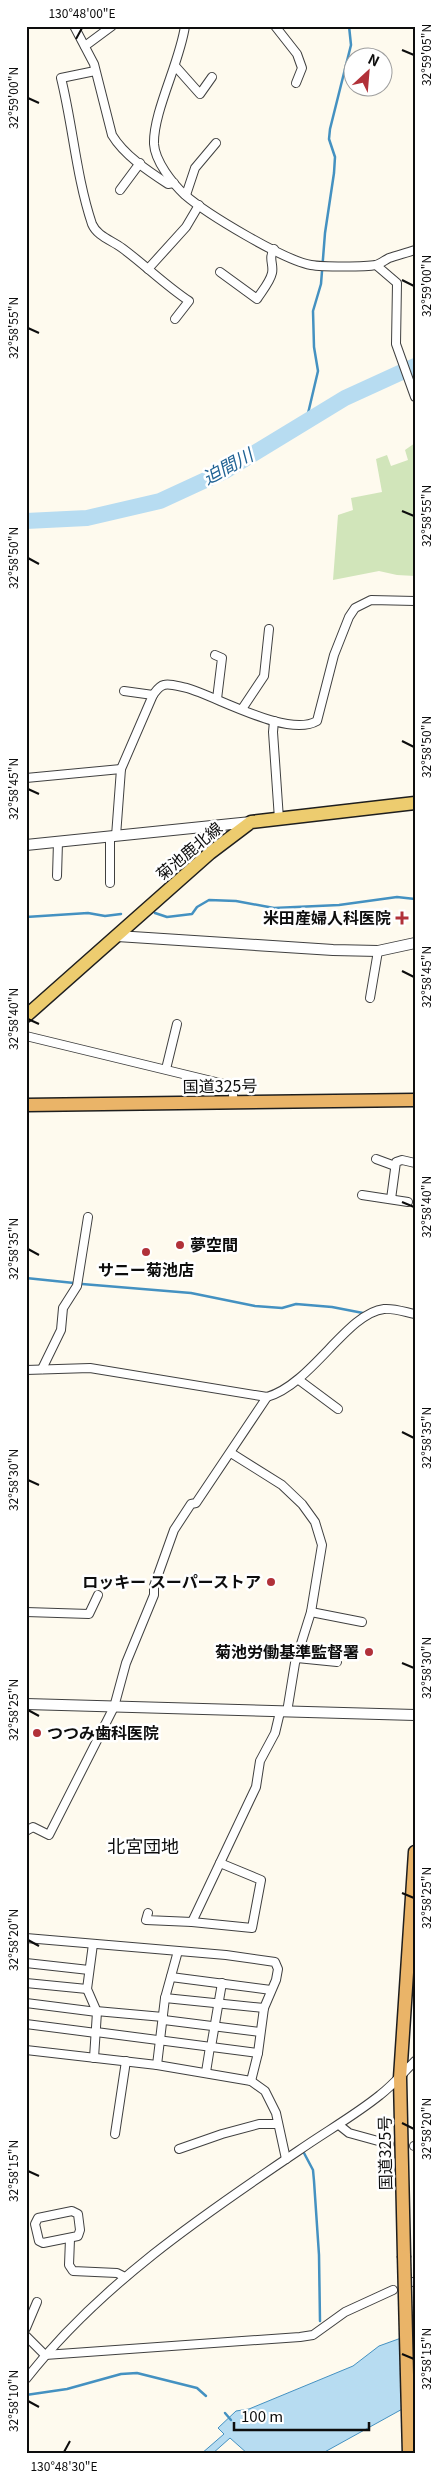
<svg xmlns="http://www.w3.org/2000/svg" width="441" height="2480" font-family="Georgia,'Noto Sans JP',serif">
  <rect width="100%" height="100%" fill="#fefaee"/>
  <polygon fill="#d1e5ba" points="415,443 415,576 397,575 379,571 333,580 338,515 353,510 351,498 382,492 376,459 387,455 391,466 408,460 405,450"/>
  <polygon fill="#b7dcf1" stroke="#4491c1" points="415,2333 415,2402 321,2454 248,2454 230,2438 212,2454 201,2454 224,2434 218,2428 236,2411 249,2409 353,2366 379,2346"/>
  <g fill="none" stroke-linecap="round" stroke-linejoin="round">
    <g stroke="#4491c1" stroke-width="2.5">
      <polyline points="306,422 318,371 314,347 313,311 321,284 325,233 334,173 335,157 329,139 330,129 351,45 349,26"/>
      <polyline points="155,913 167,917 192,914 197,907 209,900 236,901 274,908 339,905 397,897 415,899"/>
      <polyline points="26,917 88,913 105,916 121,914"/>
      <polyline points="26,1278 74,1283"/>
      <polyline points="82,1284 191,1293 255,1306 282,1308 296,1304 332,1307 363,1313"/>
      <polyline points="304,2153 313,2170 314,2181 319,2255 320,2321"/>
      <polyline points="26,2395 67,2389 121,2374 137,2373 197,2388 206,2396"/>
      <polyline points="225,2413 231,2420"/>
    </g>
    <polyline stroke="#b7dcf1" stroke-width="16" points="26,521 87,518 160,501 225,471 345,398 415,366"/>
    <defs>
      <g id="minor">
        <path d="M74,26L94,64L112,135C124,155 148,171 168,184L174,183"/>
        <path d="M185,26C180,62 153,112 154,144C155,161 172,183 185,195C207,214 283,260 311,265C322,267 366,267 376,265C380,264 385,260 389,258C398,255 406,253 415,250"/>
        <polyline points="275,26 297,54 302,68 296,83"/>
        <polyline points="85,46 112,26"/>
        <polyline points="176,67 200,94 212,77"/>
        <path d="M95,71L61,78C73,126 76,176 92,224C97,236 111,240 122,248C145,265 165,285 189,301L175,319"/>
        <polyline points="120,190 140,163"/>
        <polyline points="186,195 195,168 216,143"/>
        <polyline points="376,265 397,283 396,344 415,397"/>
        <polyline points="148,269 186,227 199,205"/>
        <path d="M220,272L257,299C262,291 270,282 272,273C274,264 268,259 274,249"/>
        <polyline points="215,655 222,658 217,699"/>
        <polyline points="124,691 153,695"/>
        <polyline points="242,709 264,676 269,629"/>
        <polyline points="274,721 273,732 279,819"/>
        <polyline points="26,778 121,769"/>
        <polyline points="110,836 110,883"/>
        <path d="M116,836L121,769L153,695C156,691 159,686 164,685C170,683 180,687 187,688C218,697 288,738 317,721L334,655L349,617L355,608L371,600L415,601"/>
        <polyline points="57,876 58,842"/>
        <polyline points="370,998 378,951"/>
        <path d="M26,1036L224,1084C232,1088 234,1092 233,1102"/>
        <polyline points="166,1069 177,1024"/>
        <polyline points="376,1159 395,1166"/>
        <polyline points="362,1195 408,1202"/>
        <polyline points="391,1199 396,1162 402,1160 415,1163"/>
        <polyline points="42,1369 61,1330 63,1308 77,1286 88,1217"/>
        <path d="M26,1370L90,1368L267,1397C312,1384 347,1313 384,1309C394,1308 405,1312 415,1314"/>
        <polyline points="299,1380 338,1409"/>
        <polyline points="231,1453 282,1485 302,1504 315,1522 322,1545 311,1612 295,1663 287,1712"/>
        <polyline points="26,1612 89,1614 98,1595"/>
        <polyline points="311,1612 362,1622"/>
        <polyline points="297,1658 337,1662"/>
        <polyline points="26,1831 33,1827 49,1835 114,1707 126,1663 154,1595 154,1586 174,1530 191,1504 196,1503 267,1397"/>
        <polyline points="148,1913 146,1920 192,1922 256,1787 260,1761 275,1733 280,1712"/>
        <polyline points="192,1922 252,1928 261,1880 220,1863"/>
        <polyline points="26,1938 226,1955 275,1962 278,1969 276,1980 264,2008 258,2053 251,2081"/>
        <polyline points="93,1944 87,1989 97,2012 94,2058"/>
        <polyline points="26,1963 89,1970"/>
        <polyline points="171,1977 271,1990"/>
        <polyline points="26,1983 87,1989"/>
        <polyline points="165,1998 264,2008"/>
        <polyline points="26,2003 97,2012"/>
        <polyline points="96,2011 163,2017"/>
        <polyline points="164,2020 260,2032"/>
        <polyline points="26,2024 96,2033"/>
        <polyline points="96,2032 258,2053"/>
        <polyline points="211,2047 222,1983"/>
        <polyline points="26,2050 157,2065 251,2081 265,2091 276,2113 286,2159"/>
        <polyline points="157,2065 165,1998 178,1951"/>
        <polyline points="206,2072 210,2047"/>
        <polyline points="339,2125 349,2133 389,2144"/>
        <polyline points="115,2134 126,2061"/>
        <polyline points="414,2146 415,2146"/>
        <polyline points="179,2149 222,2134 259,2124 278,2124"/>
        <polygon points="72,2211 78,2214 80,2230 78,2236 43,2243 39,2241 35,2224 38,2218"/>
        <polyline points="70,2239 69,2265 73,2271 117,2273 125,2277"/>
        <polyline points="413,2282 415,2282"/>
        <polyline points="26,2328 37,2302"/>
        <polyline points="26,2336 45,2355 300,2337 313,2335 345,2312 393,2290"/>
        <path d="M26,2379C100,2285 200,2217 298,2151C325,2132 354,2116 380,2095C393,2085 403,2073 415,2061"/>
      </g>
      <g id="tertiary">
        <polyline points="26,845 251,822"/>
        <polyline points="117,936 333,950 378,951 415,943"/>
        <polyline points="26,1704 415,1715"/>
      </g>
      <polyline id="primary" points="26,1016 210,853 251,822 415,803"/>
      <g id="trunk">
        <polyline points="26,1105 415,1100"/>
        <polyline points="404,2256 400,2078 415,1852"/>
      </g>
    </defs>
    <use href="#minor" stroke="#404040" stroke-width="10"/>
    <use href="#tertiary" stroke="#404040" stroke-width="12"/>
    <use href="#primary" stroke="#1e1e1e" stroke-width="15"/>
    <use href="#trunk" stroke="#1e1e1e" stroke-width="15"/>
    <use href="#minor" stroke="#fff" stroke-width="8"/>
    <use href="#tertiary" stroke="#fff" stroke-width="10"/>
    <use href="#primary" stroke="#edcc6f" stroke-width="12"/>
    <use href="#trunk" stroke="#eab468" stroke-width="12"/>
    <defs>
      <polyline id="trunk-bridge" points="404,2256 409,2454"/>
    </defs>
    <use href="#trunk-bridge" stroke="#1e1e1e" stroke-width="15" stroke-linecap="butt"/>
    <use href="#trunk-bridge" stroke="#eab468" stroke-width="12"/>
  </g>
  <path fill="none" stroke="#0d0d0d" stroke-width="2" d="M76,39L82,28M402,50L414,55M28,98L39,103M402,280L414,286M28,328L39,333M402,511L414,516M28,558L39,564M402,741L414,747M28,789L39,794M402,971L414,977M28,1019L39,1024M402,1202L414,1207M28,1249L39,1255M402,1432L414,1438M28,1480L39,1485M402,1663L414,1668M28,1710L39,1716M402,1893L414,1898M28,1940L39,1946M402,2123L414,2129M28,2171L39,2176M402,2354L414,2359M28,2401L39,2407M64,2452L70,2441"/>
  <g fill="#b13139" stroke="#fff" stroke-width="2">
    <path d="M399.5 910.5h5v5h5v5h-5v5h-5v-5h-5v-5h5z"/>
    <circle cx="180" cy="1245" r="5"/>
    <circle cx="146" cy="1252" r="5"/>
    <circle cx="271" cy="1582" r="5"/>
    <circle cx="369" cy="1652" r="5"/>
    <circle cx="37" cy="1733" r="5"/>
  </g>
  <g text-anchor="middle" stroke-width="5" stroke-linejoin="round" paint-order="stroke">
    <g font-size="16" fill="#0d0d0d" stroke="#fff">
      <text transform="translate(189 851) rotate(-40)" y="6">菊池鹿北線</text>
      <text transform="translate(220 1086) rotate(-1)" y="6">国道325号</text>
      <text transform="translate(385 2153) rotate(-91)" y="6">国道325号</text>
    </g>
    <g font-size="16" font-weight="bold" fill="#0d0d0d" stroke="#fff" text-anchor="end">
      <text x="391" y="924">米田産婦人科医院</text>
      <text x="190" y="1251" text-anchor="start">夢空間</text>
      <text x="146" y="1276" text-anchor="middle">サニー菊池店</text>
      <text x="261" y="1588">ロッキー スーパーストア</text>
      <text x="359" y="1658">菊池労働基準監督署</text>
      <text x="47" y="1739" text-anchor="start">つつみ歯科医院</text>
    </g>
    <g font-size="18" font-style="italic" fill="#216394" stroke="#fff">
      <text transform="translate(228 467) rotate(-29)" y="6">迫間川</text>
    </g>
    <g font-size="18" fill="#0d0d0d" stroke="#fff">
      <text x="143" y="1853">北宮団地</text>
    </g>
  </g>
  <rect width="441" height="2480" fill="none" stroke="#ffffff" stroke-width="55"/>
  <g transform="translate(368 72) rotate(26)"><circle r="24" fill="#ffffff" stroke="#9e9e9e"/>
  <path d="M0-4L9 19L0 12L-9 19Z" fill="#b13139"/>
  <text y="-8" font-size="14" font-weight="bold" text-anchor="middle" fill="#0d0d0d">N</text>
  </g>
  <path d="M234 2422v8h135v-8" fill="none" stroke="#0d0d0d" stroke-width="2.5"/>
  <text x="241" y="2422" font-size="15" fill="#0d0d0d" stroke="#ffffff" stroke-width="4" paint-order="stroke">100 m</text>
  <rect x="28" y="28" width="386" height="2424" fill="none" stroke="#0d0d0d" stroke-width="2"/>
  <g font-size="12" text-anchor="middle" fill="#0d0d0d">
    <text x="82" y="18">130°48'00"E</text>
    <text transform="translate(427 55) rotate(-90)" y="4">32°59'05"N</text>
    <text transform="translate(14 98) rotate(-90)" y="4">32°59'00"N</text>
    <text transform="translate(427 286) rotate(-90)" y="4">32°59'00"N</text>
    <text transform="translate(14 328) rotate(-90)" y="4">32°58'55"N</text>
    <text transform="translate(427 516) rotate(-90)" y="4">32°58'55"N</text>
    <text transform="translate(14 558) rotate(-90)" y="4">32°58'50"N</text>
    <text transform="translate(427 747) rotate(-90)" y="4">32°58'50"N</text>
    <text transform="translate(14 789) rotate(-90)" y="4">32°58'45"N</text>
    <text transform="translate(427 977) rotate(-90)" y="4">32°58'45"N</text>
    <text transform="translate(14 1019) rotate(-90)" y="4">32°58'40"N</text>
    <text transform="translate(427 1207) rotate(-90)" y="4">32°58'40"N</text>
    <text transform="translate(14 1249) rotate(-90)" y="4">32°58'35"N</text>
    <text transform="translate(427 1438) rotate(-90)" y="4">32°58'35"N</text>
    <text transform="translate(14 1480) rotate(-90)" y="4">32°58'30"N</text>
    <text transform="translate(427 1668) rotate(-90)" y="4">32°58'30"N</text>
    <text transform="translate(14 1710) rotate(-90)" y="4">32°58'25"N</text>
    <text transform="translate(427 1898) rotate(-90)" y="4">32°58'25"N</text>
    <text transform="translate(14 1940) rotate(-90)" y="4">32°58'20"N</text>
    <text transform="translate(427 2129) rotate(-90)" y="4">32°58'20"N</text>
    <text transform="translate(14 2171) rotate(-90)" y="4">32°58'15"N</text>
    <text transform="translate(427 2359) rotate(-90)" y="4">32°58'15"N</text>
    <text transform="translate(14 2401) rotate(-90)" y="4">32°58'10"N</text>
    <text x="64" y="2471">130°48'30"E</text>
  </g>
</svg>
